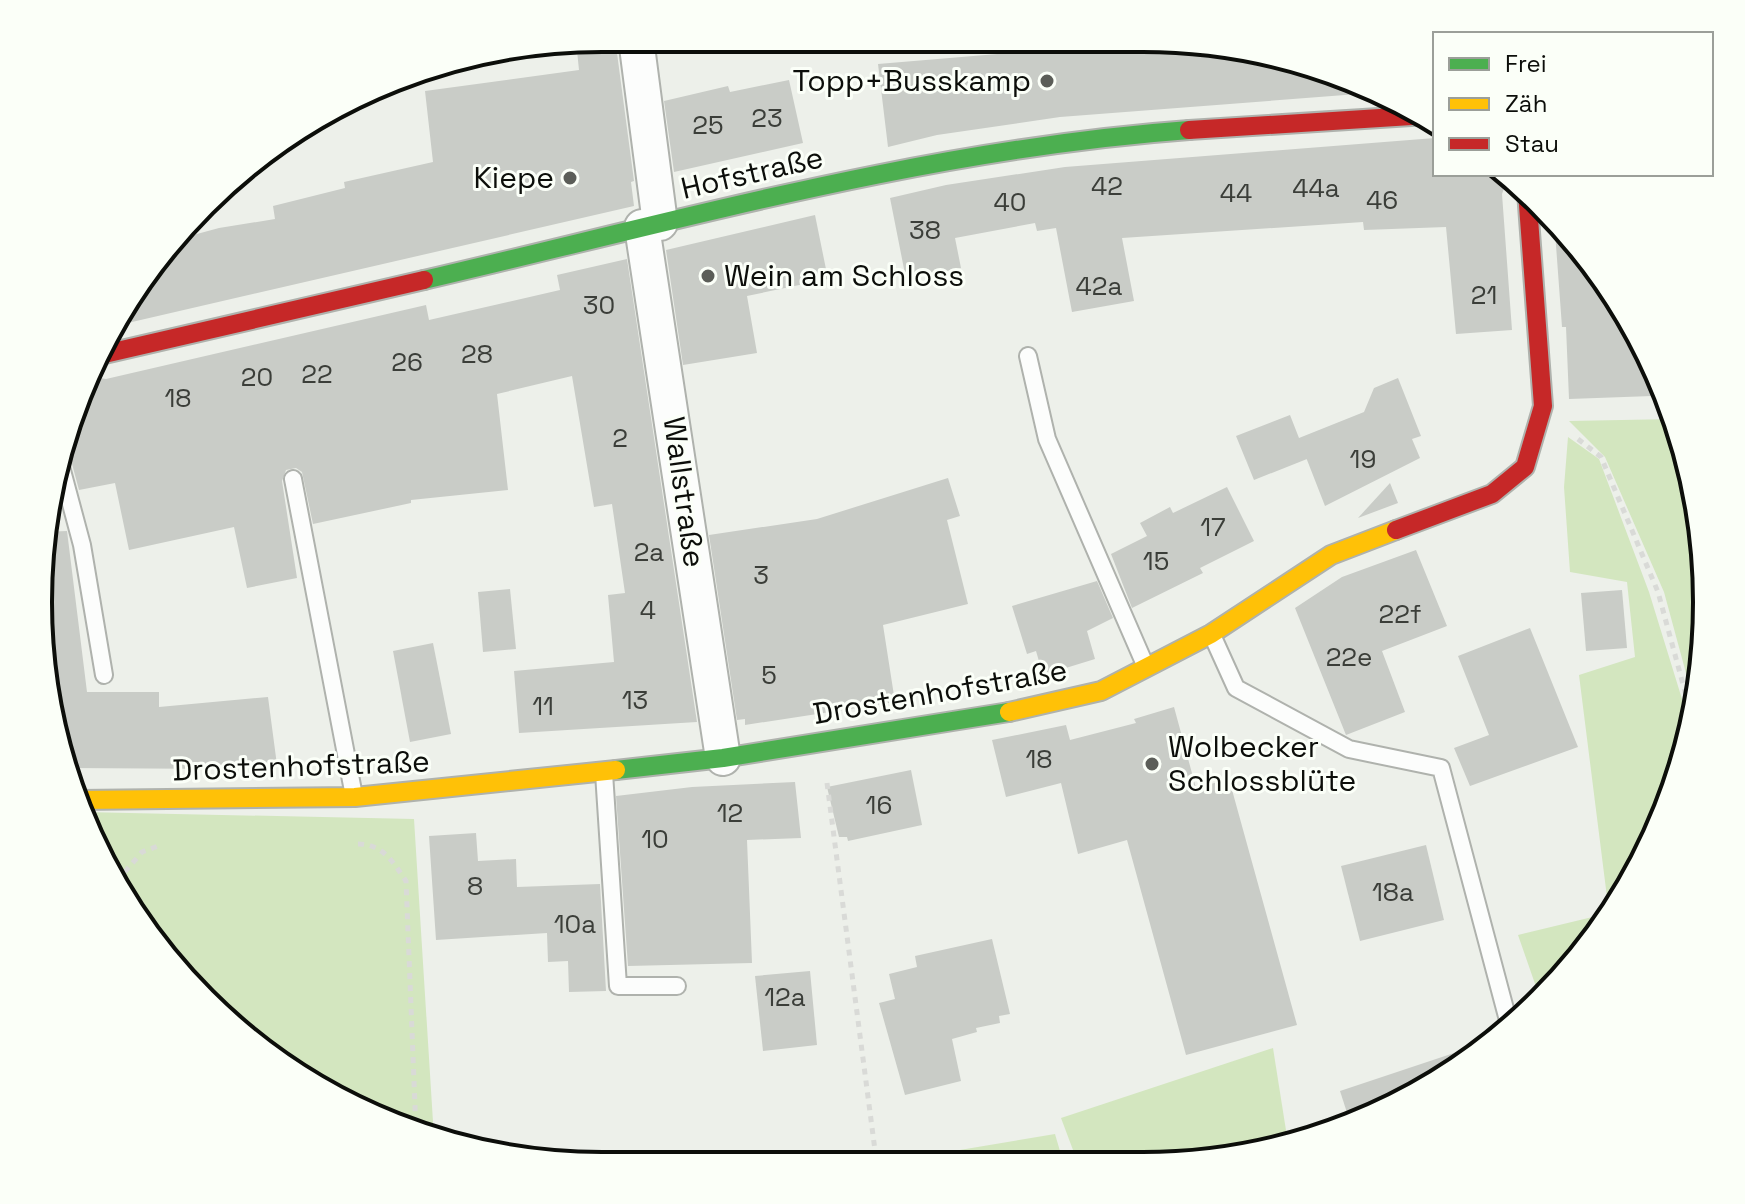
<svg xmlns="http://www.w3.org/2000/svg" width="1745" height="1204" font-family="'Space Grotesk',sans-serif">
  <rect width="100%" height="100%" fill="#edf0ea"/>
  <g fill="#d3e6bf">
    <polygon points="1674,419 1696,492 1707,602 1693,722 1693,699 1664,592 1605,457 1569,421"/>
    <polygon points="1568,437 1599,459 1649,592 1682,699 1684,752 1664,818 1612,916 1541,1001 1518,935 1609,913 1579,675 1635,657 1627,582 1570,572 1564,487"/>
    <polygon points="83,812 414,819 434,1138 386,1123 288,1071 203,1000 96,852"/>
    <polygon points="1273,1048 1288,1143 1253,1155 1076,1158 1061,1118"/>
    <polygon points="1055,1134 1062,1158 894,1161"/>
  </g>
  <g fill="#c9ccc7">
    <polygon points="615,38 634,181 631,182 634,206 119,325 171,241 219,228 275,219 273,206 345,188 344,182 433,162 425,91 579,70 576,41"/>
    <polygon points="1020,45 1253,49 1371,93 1060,117 937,135 888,147 878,64 1021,52"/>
    <polygon points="789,80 803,143 674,172 664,101 728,86 730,92"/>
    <polygon points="1435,138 1435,174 1504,174 1508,177 1502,194 1512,330 1456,334 1446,227 1364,230 1363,222 1122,238 1134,301 1072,312 1056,228 1037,231 1035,223 955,238 961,268 906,279 890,198 946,185 1065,167"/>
    <polygon points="815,215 828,279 747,296 757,353 683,365 666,250"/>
    <polygon points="1554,218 1612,289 1651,361 1652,396 1569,399 1566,327 1562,327"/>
    <polygon points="627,259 697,722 519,733 514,671 614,662 608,595 625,593 612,504 594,507 572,376 497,394 508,490 411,500 411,503 313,524 302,472 296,468 286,470 282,481 297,578 247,588 234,527 129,550 115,483 79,490 71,460 63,453 81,386 87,376 106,379 426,305 429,320 560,290 557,275"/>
    <polygon points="1398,378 1421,436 1412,439 1420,458 1325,506 1302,447 1307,459 1254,480 1236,436 1290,415 1299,438 1364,412 1374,388"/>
    <polygon points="948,478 960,516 947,520 968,604 883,625 895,702 745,725 745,719 737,720 709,535 817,519"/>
    <polygon points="1390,483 1398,503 1358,518"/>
    <polygon points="1227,487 1254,541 1200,568 1203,573 1132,608 1111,554 1147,536 1140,523 1170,507 1173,513"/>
    <polygon points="67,531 87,692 159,692 159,707 268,697 277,765 226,769 68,768 49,712 43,532"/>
    <polygon points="1416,550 1447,626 1382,651 1405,712 1346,735 1295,608 1342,577"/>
    <polygon points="1097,581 1113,618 1087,631 1095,659 1043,675 1036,651 1027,654 1012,606"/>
    <polygon points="510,589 516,649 483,652 478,592"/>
    <polygon points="1622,590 1627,648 1586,651 1581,593"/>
    <polygon points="1530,628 1578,747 1470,786 1454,748 1489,735 1458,656"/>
    <polygon points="433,643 451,734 410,742 393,651"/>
    <polygon points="1174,707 1196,788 1229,779 1297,1025 1186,1055 1127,840 1078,854 1061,783 1006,797 992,740 1066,725 1070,740 1136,723 1134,719"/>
    <polygon points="911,770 922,825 848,841 847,837 839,837 827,787"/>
    <polygon points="795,782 801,838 747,840 752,963 628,966 616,796 692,787"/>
    <polygon points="476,833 478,861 516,859 517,887 600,884 606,991 569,992 568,961 548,962 547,933 436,940 429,836"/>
    <polygon points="1426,845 1444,920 1360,941 1341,866"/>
    <polygon points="992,939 1010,1014 999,1016 1000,1023 976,1028 977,1032 952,1039 961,1081 905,1095 879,1003 895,999 889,974 917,967 915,956"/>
    <polygon points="810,971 817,1045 763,1051 755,976"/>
    <polygon points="1457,1052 1460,1059 1393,1108 1350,1122 1340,1091"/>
  </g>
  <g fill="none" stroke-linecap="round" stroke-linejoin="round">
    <defs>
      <g id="lane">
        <polyline points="1028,356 1047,439 1146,667"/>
        <polyline points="60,463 82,545 104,675"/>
        <polyline points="293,479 354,796"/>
        <polyline points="1212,635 1236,688 1349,749 1441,768 1509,1024"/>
        <polyline points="604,773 618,986 677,986"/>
      </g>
      <g id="street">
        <polyline points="636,39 660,223"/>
        <polyline points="642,227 723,758"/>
      </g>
      <g id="fast">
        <path d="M424,280C677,221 929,149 1189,130"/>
        <polyline points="616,770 723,758 1009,712"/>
      </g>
      <g id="slow">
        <polyline points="1009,712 1101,691 1211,634 1331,555 1396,530"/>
        <polyline points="79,800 355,797 616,770"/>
      </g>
      <g id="jam">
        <polyline points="1189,130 1427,115"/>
        <polyline points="100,355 424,280"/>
        <polyline points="1396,530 1492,494 1525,467 1543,406 1527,192"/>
      </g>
    </defs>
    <use href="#lane" stroke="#afb2ad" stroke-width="20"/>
    <use href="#street" stroke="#afb2ad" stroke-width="38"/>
    <use href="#fast" stroke="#afb2ad" stroke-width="22"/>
    <use href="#slow" stroke="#afb2ad" stroke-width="22"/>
    <use href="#jam" stroke="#afb2ad" stroke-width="22"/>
    <g stroke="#d9dad7" stroke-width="5" stroke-dasharray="6 6" stroke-linecap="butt">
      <polyline points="1578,439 1601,457 1658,592 1687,699 1688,738"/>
      <polyline points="827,783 876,1158 840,1162"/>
      <path d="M358,844C383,844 393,862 406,881L416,1132"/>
      <polyline points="117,881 142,852 158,846"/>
    </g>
    <use href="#lane" stroke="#fcfdfc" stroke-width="16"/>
    <use href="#street" stroke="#fcfdfc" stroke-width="34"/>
    <use href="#fast" stroke="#4caf50" stroke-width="18"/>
    <use href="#slow" stroke="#ffc107" stroke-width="18"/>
    <use href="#jam" stroke="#c62828" stroke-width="18"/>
  </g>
  <g fill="#5b5d58" stroke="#fbfff8" stroke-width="3">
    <circle cx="1047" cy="81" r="8"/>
    <circle cx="570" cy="178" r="8"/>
    <circle cx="708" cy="276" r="8"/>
    <circle cx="1152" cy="764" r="8"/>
  </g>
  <g text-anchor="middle" stroke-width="6" stroke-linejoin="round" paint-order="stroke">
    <g font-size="26" fill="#3b3e39">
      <text x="767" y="127">23</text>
      <text x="708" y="134">25</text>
      <text x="1107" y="195">42</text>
      <text x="1316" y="197">44a</text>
      <text x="1236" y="202">44</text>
      <text x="1382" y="209">46</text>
      <text x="1010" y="211">40</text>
      <text x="925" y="239">38</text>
      <text x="1099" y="295">42a</text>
      <text x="1484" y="304">21</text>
      <text x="599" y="314">30</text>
      <text x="477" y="363">28</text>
      <text x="407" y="371">26</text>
      <text x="317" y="383">22</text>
      <text x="257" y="386">20</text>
      <text x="178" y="407">18</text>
      <text x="620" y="447">2</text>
      <text x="1363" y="468">19</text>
      <text x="1213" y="536">17</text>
      <text x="649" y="561">2a</text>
      <text x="1156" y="570">15</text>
      <text x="761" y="584">3</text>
      <text x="648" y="619">4</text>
      <text x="1400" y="623">22f</text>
      <text x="1349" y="666">22e</text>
      <text x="769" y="684">5</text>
      <text x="635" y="709">13</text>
      <text x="543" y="715">11</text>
      <text x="1039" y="768">18</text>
      <text x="879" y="814">16</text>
      <text x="730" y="822">12</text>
      <text x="655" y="848">10</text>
      <text x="475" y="895">8</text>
      <text x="1393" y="901">18a</text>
      <text x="575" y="933">10a</text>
      <text x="785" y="1006">12a</text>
    </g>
    <g font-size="30" fill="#0c0e0a" stroke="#fbfff8" text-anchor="end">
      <text x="1031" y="91">Topp+Busskamp</text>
      <text x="554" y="188">Kiepe</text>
      <text x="724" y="286" text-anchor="start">Wein am Schloss</text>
      <text x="1168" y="757" text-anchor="start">Wolbecker<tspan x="1168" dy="34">Schlossblüte</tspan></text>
    </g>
    <g font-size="30" fill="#0c0e0a" stroke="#fbfff8">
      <text transform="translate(752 173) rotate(-13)" y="10">Hofstraße</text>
      <text transform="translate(684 492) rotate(82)" y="10">Wallstraße</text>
      <text transform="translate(940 692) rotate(-10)" y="10">Drostenhofstraße</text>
      <text transform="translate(301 766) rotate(-2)" y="10">Drostenhofstraße</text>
    </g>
  </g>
  <path d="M0 0H1745V1204H0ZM602 52H1143A550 550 0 0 1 1693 602V602A550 550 0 0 1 1143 1152H602A550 550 0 0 1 52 602V602A550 550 0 0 1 602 52Z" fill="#fbfff8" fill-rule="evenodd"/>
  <path fill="none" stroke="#0c0e0a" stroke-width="4" d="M602 52H1143A550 550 0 0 1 1693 602V602A550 550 0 0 1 1143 1152H602A550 550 0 0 1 52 602V602A550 550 0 0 1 602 52Z"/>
  <rect x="1433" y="32" width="280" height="144" fill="#fbfff8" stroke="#9b9f99" stroke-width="2"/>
  <rect x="1449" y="58" width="40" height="12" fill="#4caf50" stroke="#9b9f99" stroke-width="2"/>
  <text x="1505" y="72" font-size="24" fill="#0c0e0a">Frei</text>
  <rect x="1449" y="98" width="40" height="12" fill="#ffc107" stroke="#9b9f99" stroke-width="2"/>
  <text x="1505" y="112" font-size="24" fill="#0c0e0a">Zäh</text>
  <rect x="1449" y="138" width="40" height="12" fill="#c62828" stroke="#9b9f99" stroke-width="2"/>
  <text x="1505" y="152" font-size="24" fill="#0c0e0a">Stau</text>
</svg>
